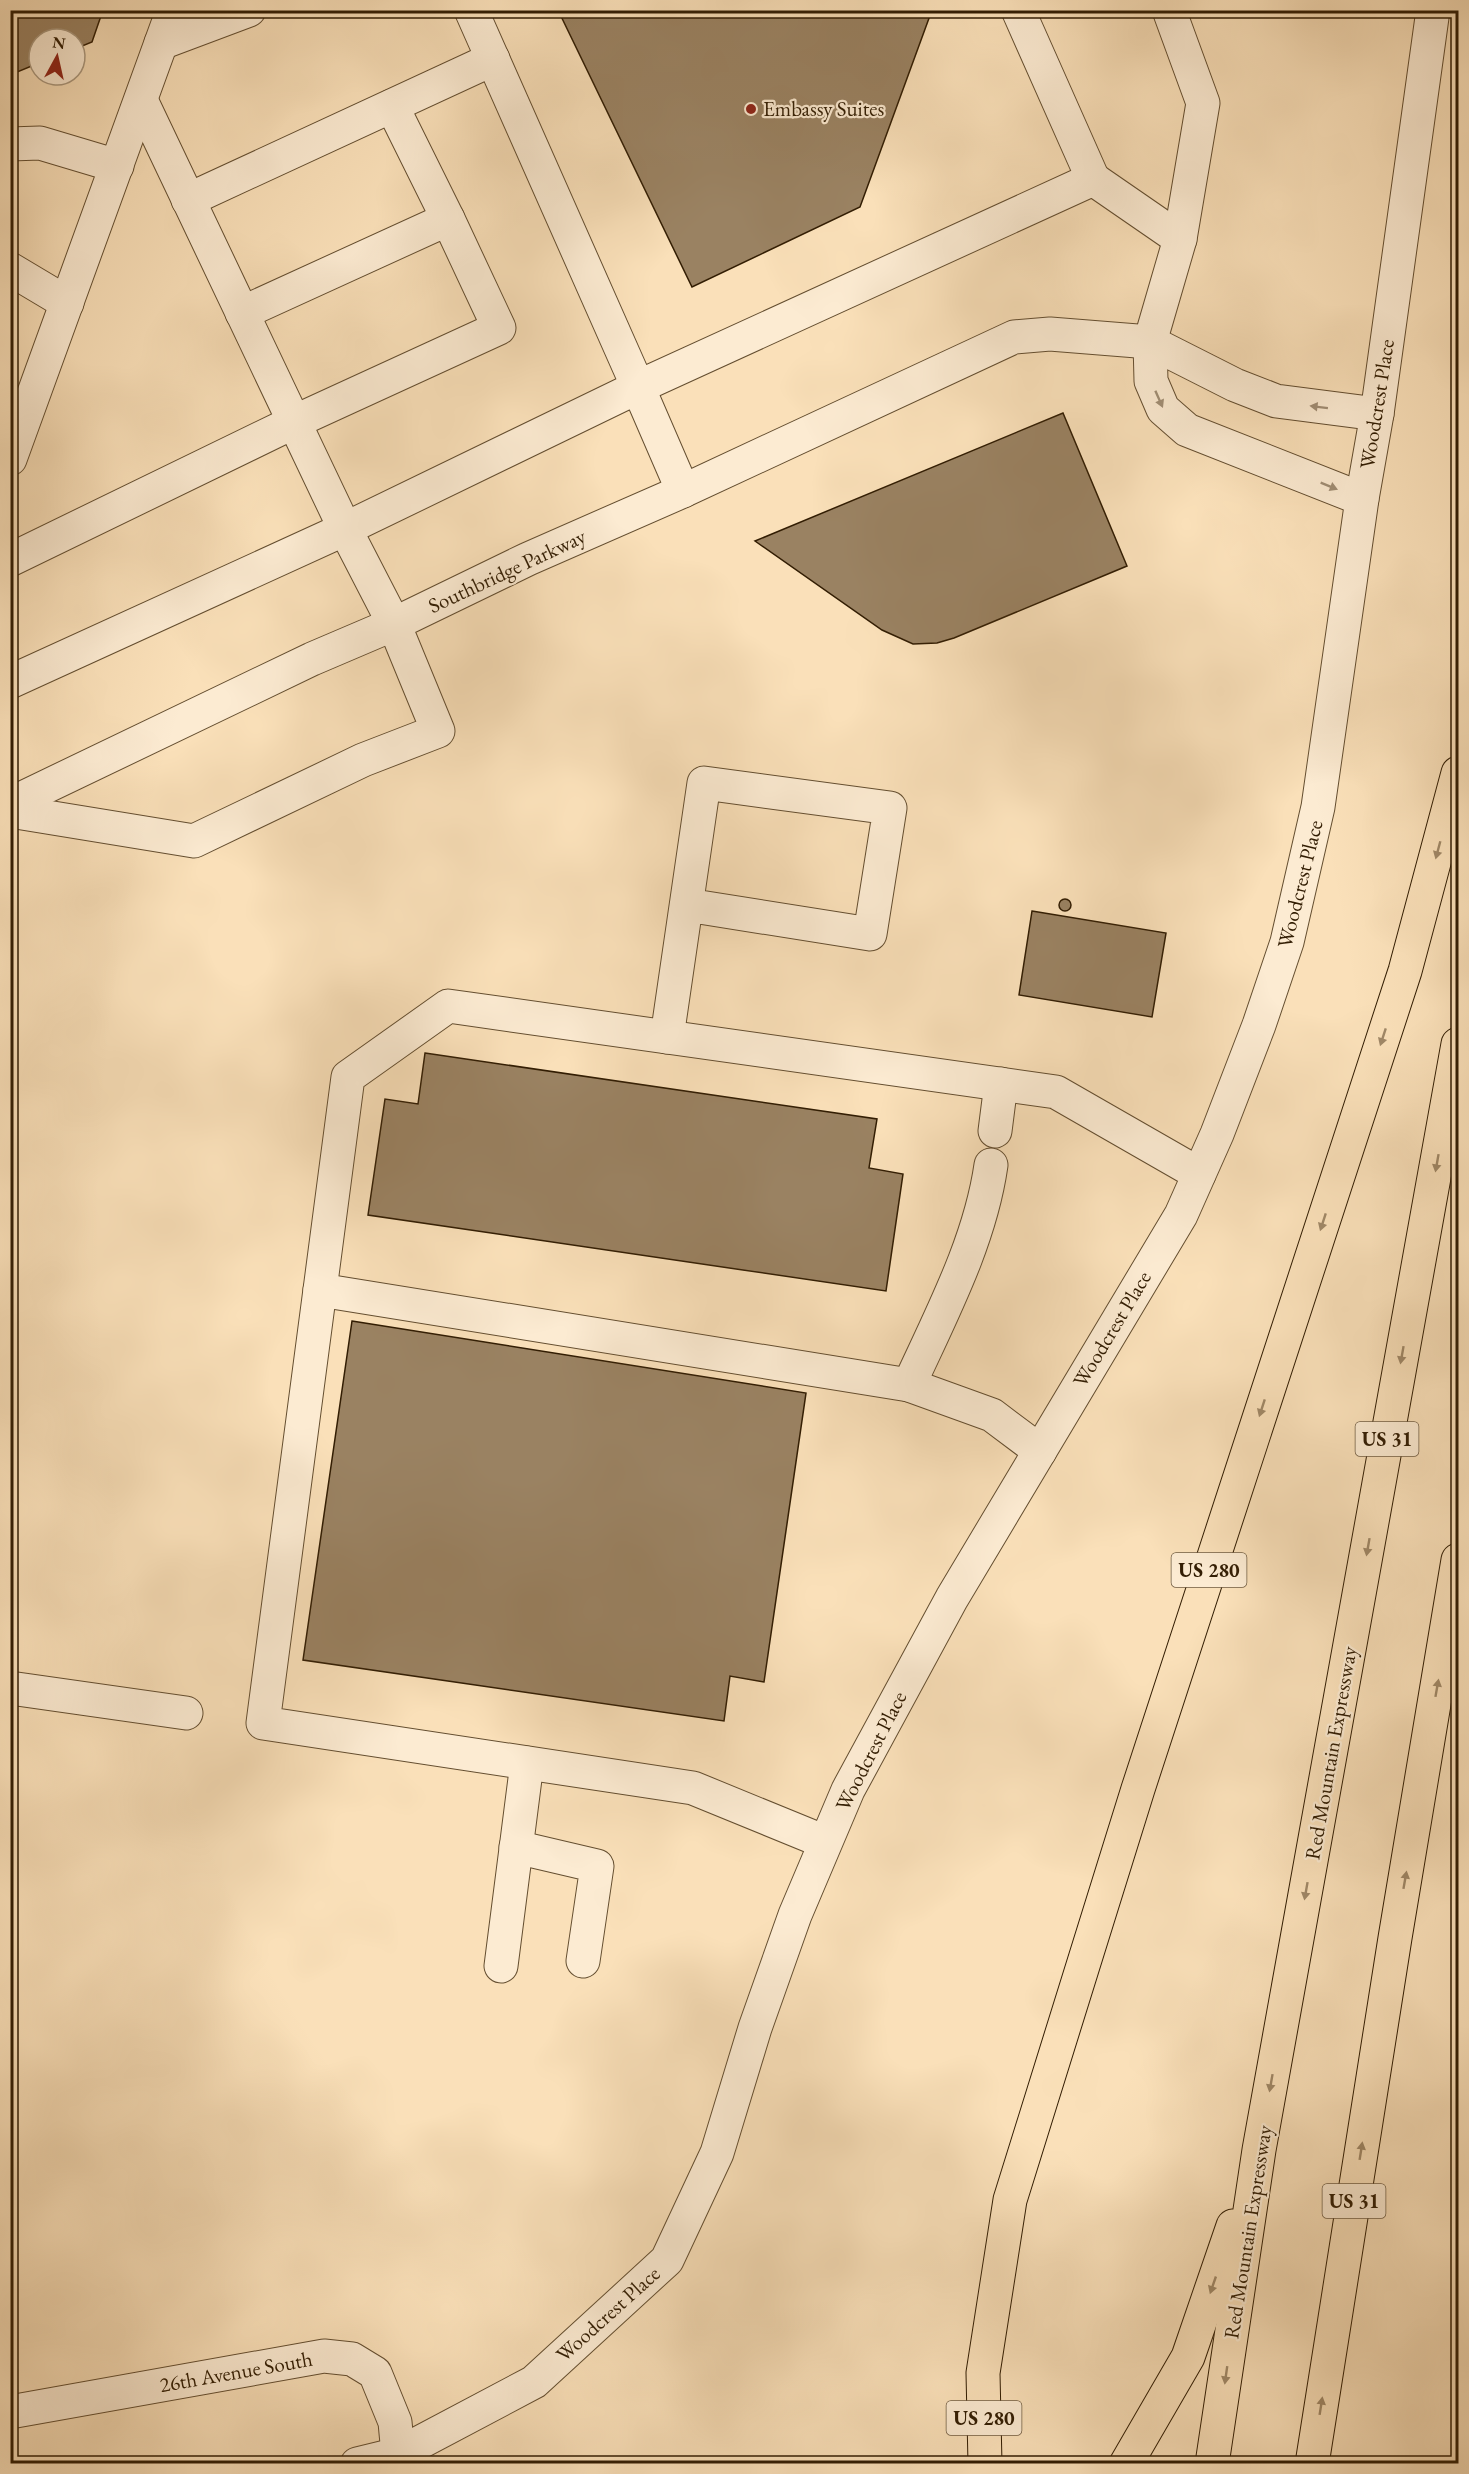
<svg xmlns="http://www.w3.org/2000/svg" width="1469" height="2474" font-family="'EB Garamond',serif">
  <rect width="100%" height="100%" fill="#fae0b9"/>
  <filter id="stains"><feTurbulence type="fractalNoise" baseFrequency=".00333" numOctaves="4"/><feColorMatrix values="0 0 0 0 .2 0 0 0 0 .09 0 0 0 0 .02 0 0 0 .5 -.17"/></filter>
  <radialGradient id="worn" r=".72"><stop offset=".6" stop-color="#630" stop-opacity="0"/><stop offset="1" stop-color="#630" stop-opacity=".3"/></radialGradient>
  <g fill="#9a8262" stroke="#321d03" stroke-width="1.5">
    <polygon points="10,10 103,10 92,42 75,49 75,39 39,39 39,63 10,75"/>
    <polygon points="558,10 932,10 860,207 692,287"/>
    <polygon points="1063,413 1127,566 954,638 937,643 913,644 882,630 755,541"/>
    <circle cx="1065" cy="905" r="6"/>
    <polygon points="1032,911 1166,933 1152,1017 1019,995"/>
    <polygon points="425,1053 877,1119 869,1168 903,1174 886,1291 368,1215 385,1099 418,1104"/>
    <polygon points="352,1321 806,1393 764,1682 730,1676 724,1721 303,1660"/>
  </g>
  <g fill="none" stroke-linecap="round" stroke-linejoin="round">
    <defs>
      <g id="minor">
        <polyline points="471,10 638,387 1093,179 1180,239"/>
        <polyline points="1018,10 1093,179"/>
        <polyline points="1169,10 1203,103 1180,239 1150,342 1151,381 1163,409 1187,430 1362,499"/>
        <polyline points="161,43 249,10"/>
        <polyline points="392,106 448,219"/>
        <polyline points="10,144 40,143 117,166"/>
        <polyline points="188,200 493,59"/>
        <polyline points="10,269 67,303"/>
        <polyline points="10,459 173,10"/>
        <polyline points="10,560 294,422 499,328 448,219 242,313"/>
        <polyline points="10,682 345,529 638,387 683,491"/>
        <polyline points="10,804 312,659 394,624 345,529 141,100"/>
        <polyline points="10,811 194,841 363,760 438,731 394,624 528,559 683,491 1014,337 1050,334 1150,342 1235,385 1276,401 1377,414"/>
        <polyline points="667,1037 704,783 890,808 870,934 687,905"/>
        <polyline points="995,1131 1001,1084"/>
        <path d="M320,1290L909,1385C941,1315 980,1242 991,1165"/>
        <polyline points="909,1385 992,1415 1040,1451"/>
        <polyline points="10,1688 186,1713"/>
        <polyline points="825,1842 693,1788 263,1723 348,1077 448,1006 1056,1092 1199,1174"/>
        <polyline points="516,1847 597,1866 583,1961"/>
        <polyline points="501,1966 527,1763"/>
        <polyline points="10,2412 324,2356 352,2359 375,2373 395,2422 398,2454"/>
        <polyline points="357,2464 398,2454 534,2382 667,2260 717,2153 755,2028 795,1915 848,1790 952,1598 1181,1215 1217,1134 1259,1025 1287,942 1318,807 1362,499 1377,414 1433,10"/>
      </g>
      <g id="highway">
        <polyline points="985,2464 983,2373 1010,2200 1138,1789 1405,971 1458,773"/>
        <polyline points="1126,2464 1188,2357 1233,2226"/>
        <polyline points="1212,2464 1259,2150 1458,1044"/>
        <polyline points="1312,2464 1395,1938 1458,1560"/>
      </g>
    </defs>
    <use href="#minor" stroke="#644e30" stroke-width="35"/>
    <use href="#highway" stroke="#321d03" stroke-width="35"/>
    <use href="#minor" stroke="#fcebd2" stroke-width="33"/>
    <use href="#highway" stroke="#fae0b9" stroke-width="33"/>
  </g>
  <defs><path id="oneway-solid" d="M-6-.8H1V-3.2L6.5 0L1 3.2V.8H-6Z" transform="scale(1.5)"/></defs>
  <g fill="#a18e75">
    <use href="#oneway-solid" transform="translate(1159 399) rotate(66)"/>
    <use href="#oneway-solid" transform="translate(1319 407) rotate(-173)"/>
    <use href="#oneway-solid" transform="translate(1329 486) rotate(22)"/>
  </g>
  <g fill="#a08867">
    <use href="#oneway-solid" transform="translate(1438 850) rotate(105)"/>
    <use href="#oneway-solid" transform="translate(1383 1037) rotate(108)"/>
    <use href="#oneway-solid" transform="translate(1437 1163) rotate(100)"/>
    <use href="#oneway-solid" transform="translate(1323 1222) rotate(108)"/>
    <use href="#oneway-solid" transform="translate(1402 1355) rotate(100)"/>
    <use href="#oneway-solid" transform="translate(1262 1408) rotate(108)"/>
    <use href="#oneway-solid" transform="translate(1368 1547) rotate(100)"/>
    <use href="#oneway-solid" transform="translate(1437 1688) rotate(-80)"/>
    <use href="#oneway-solid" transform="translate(1405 1880) rotate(-80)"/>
    <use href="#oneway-solid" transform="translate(1306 1891) rotate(100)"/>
    <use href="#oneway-solid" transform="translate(1271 2083) rotate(100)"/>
    <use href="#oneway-solid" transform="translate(1361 2151) rotate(-81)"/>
    <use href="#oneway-solid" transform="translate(1213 2285) rotate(109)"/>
    <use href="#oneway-solid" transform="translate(1226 2375) rotate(98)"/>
    <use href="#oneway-solid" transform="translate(1321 2406) rotate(-81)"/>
  </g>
  <circle fill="#8f2418" stroke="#fcebd2" stroke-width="2" cx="751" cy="109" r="6"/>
  <g text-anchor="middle" stroke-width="4.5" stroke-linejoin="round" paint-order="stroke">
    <g fill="#fcebd2" stroke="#6f5b41" stroke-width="1.5">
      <rect x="1355.5" y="1422" width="63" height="34" rx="4.5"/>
      <rect x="1171.5" y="1553" width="75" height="34" rx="4.5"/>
      <rect x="1322.5" y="2184" width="63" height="34" rx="4.5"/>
      <rect x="946.5" y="2401" width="75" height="34" rx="4.5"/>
    </g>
    <g font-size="20" font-weight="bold" fill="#321d03">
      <text x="1387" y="1446">US 31</text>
      <text x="1209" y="1577">US 280</text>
      <text x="1354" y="2208">US 31</text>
      <text x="984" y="2425">US 280</text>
    </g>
    <g font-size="21" fill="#321d03" stroke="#fcebd2" text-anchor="start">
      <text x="763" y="116">Embassy Suites</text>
    </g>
    <g font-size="21" fill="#321d03" stroke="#fcebd2">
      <text transform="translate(1377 404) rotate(-81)" y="7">Woodcrest Place</text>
      <text transform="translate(507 571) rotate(-25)" y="7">Southbridge Parkway</text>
      <text transform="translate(1300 884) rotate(-76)" y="7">Woodcrest Place</text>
      <text transform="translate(1112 1329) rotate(-59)" y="7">Woodcrest Place</text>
      <text transform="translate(871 1751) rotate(-63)" y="7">Woodcrest Place</text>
      <text transform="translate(1331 1753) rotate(-80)" y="7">Red Mountain Expressway</text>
      <text transform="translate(1248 2232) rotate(-81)" y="7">Red Mountain Expressway</text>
      <text transform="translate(608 2314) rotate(-42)" y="7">Woodcrest Place</text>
      <text transform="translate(236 2372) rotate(-10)" y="7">26th Avenue South</text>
    </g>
  </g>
  <rect width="1469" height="2474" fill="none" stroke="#fae0b9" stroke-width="36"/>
  <rect x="12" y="12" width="1445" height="2450" fill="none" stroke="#321d03" stroke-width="3"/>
  <rect x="18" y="18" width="1433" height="2438" fill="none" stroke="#321d03" stroke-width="1.5"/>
  <g transform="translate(57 57) rotate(8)"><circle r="28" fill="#fcebd2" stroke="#ab997f" stroke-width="1.5"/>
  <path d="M0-4.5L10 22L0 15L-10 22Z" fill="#8f2418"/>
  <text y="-9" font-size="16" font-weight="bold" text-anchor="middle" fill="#321d03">N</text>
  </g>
  <rect width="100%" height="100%" filter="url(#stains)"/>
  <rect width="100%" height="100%" fill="url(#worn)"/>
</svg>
